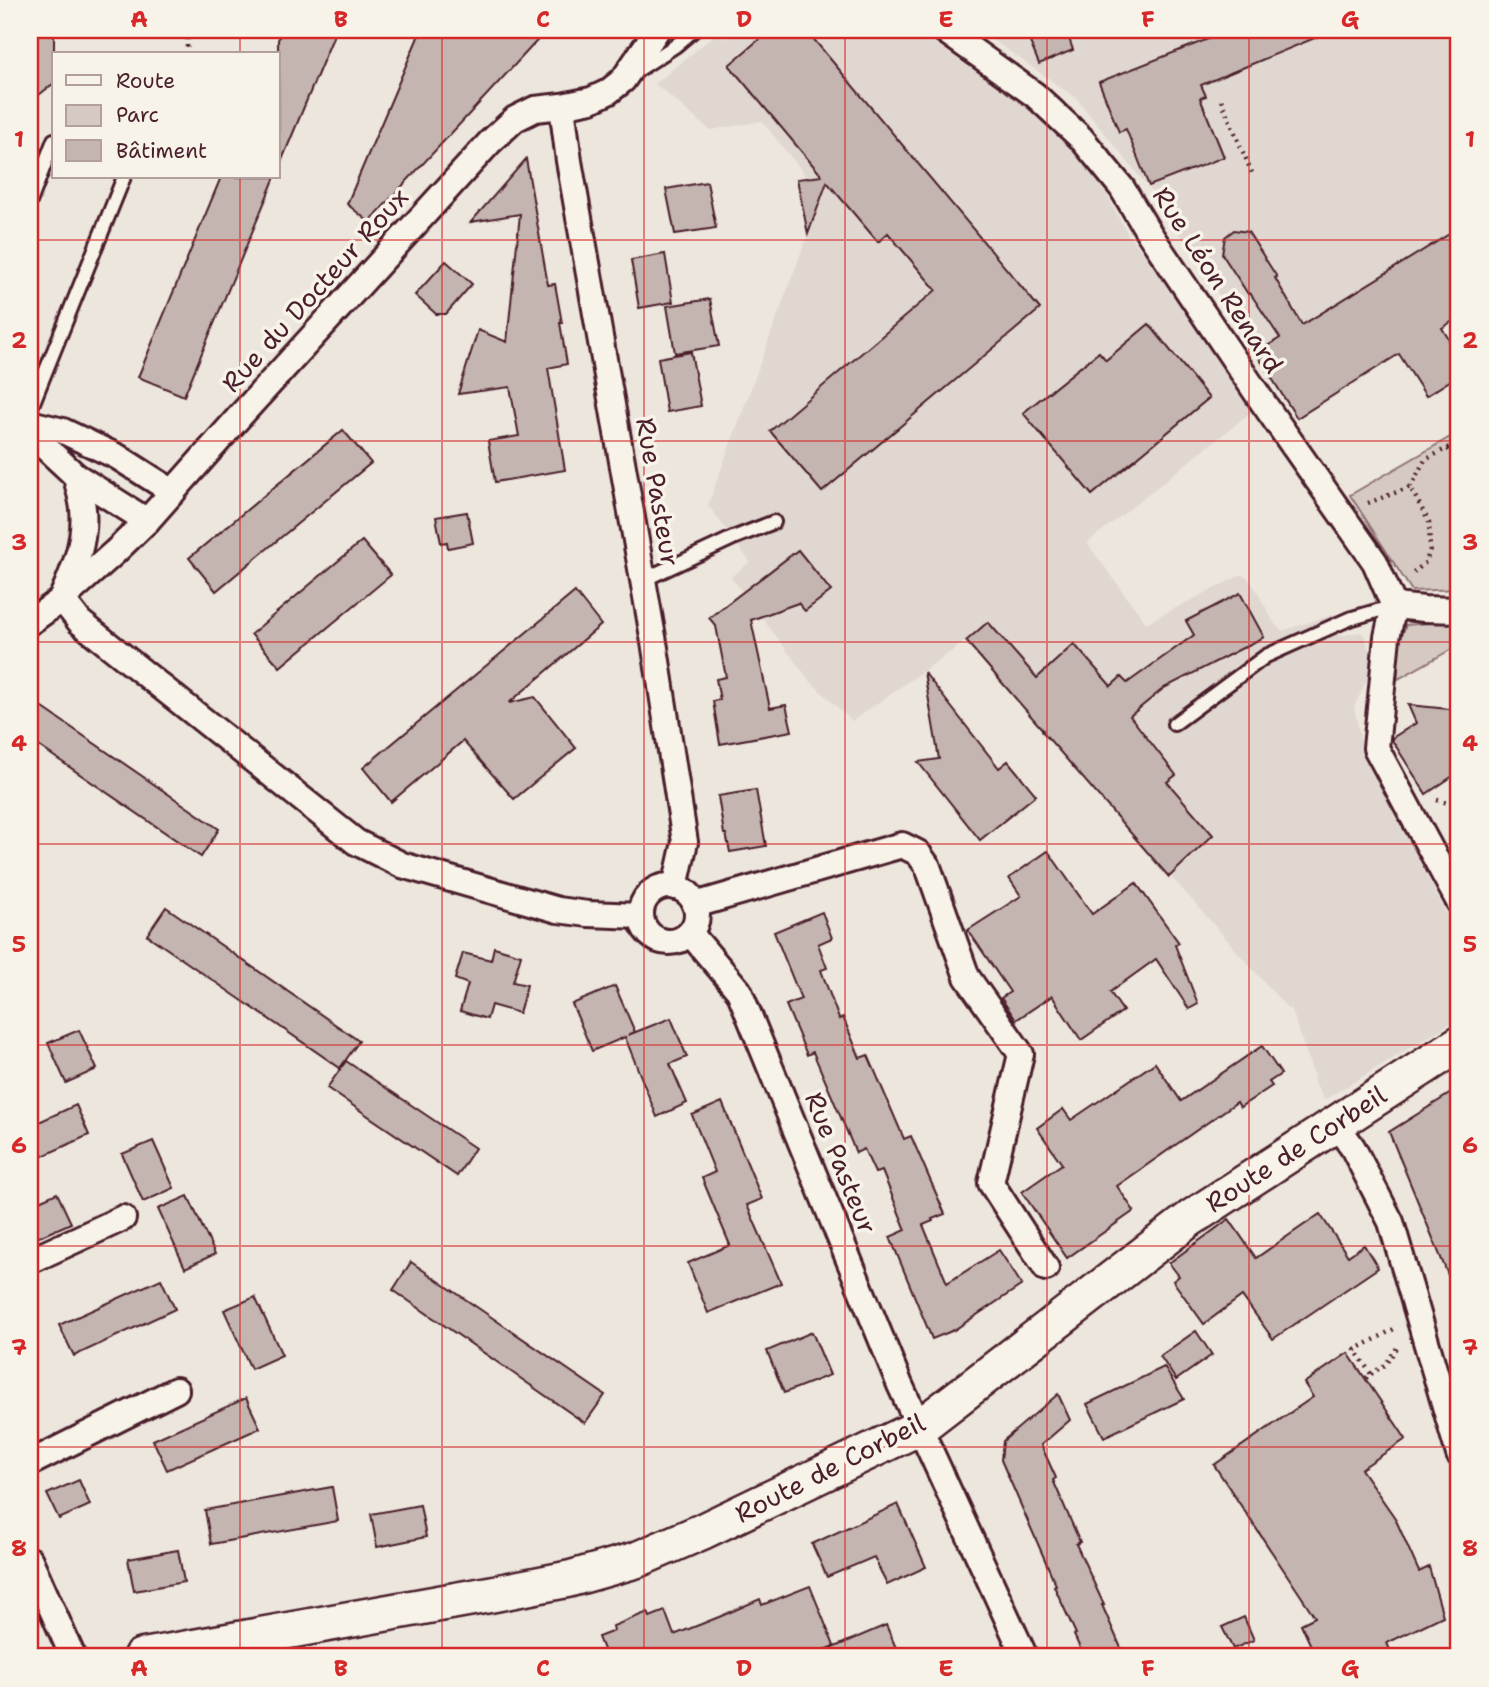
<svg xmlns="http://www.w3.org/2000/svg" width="1489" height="1687" font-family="'Shantell Sans',sans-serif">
  <rect width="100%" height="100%" fill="#ece6dd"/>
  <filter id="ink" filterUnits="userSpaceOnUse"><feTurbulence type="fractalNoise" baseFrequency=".0143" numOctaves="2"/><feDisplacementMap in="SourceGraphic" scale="14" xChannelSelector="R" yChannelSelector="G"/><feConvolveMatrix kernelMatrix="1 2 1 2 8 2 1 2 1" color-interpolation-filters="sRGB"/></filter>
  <g filter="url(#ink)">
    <g fill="#e0d7d0">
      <polygon points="737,30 916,30 1033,112 1096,174 1128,235 1169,282 1256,408 1087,543 1146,623 1241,575 1248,578 1256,590 1276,626 1282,631 1335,614 1340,636 1360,632 1365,636 1373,667 1354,707 1362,749 1459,938 1459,1018 1324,1100 1313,1080 1315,1079 1291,1008 1288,1009 1178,884 1156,862 966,641 852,721 810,681 731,577 750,562 708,505 822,196 762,121 710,130 655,84 717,33 724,39"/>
      <polygon points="979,30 1459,30 1459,317 1297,418 1157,198 1076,98"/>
    </g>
    <g fill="#d5c9c2" stroke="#907476" stroke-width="2">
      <polygon points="1459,432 1459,589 1412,591 1350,495"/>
      <polygon points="1429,623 1459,623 1459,645 1398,679 1396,650 1406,625"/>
    </g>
    <g fill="#c4b5b0" stroke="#4a1f2b" stroke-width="2">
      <polygon points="40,30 54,30 54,83 30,102 30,38"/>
      <polygon points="282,30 336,30 279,167 278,40"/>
      <polygon points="421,30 547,30 369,222 347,204"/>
      <polygon points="770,30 806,30 1040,309 822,492 770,431 936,290 888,233 878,242 827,182 808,234 797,179 822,176 729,65"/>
      <polygon points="1025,30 1066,30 1073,50 1039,64"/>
      <polygon points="1208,30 1334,30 1201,85 1206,96 1200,98 1224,157 1149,186 1126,129 1119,132 1099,82 1211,38"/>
      <polygon points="526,159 548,285 555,284 562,323 560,323 567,364 548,368 565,470 495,482 488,441 519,436 510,387 458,394 478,330 507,342 520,214 471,222"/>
      <polygon points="221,177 275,177 184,396 138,377"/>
      <polygon points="707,182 716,228 675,234 666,189"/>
      <polygon points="1459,228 1459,317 1442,328 1459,356 1459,375 1426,396 1399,354 1297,418 1256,353 1280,338 1250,293 1248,294 1222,254 1225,237 1234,230 1248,232 1277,277 1275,278 1302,325"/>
      <polygon points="665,254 673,302 639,308 631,260"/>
      <polygon points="446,261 472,284 446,314 436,314 415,295"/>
      <polygon points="710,299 719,346 675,353 667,306"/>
      <polygon points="1149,324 1209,398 1092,495 1023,413 1099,352 1106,360"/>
      <polygon points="691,352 701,406 667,412 658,358"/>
      <polygon points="343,430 371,463 216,591 189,558"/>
      <polygon points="467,512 473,543 448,548 447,542 441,543 436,517"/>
      <polygon points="362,541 391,575 280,667 251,634"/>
      <polygon points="798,550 831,591 805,611 798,603 751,620 770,708 786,705 792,731 720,744 713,701 720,700 716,679 726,677 716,626 709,618"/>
      <polygon points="575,592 601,625 509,703 535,697 576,748 514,799 463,741 391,802 363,768"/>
      <polygon points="1240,593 1264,637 1164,688 1130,716 1176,775 1167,782 1213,835 1169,877 1042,731 1043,730 966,641 988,622 1037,678 1074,644 1111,686 1121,677 1127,683 1194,635 1186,621"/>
      <polygon points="924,672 999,768 1008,761 1036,795 980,840 918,762 939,759"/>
      <polygon points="30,699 219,829 201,857 30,740"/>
      <polygon points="1408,705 1459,710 1459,772 1426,794 1392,740 1392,738 1416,723"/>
      <polygon points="756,790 766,846 730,852 726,834 724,834 718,796"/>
      <polygon points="1048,851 1092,914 1136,883 1179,943 1175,945 1198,1004 1189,1009 1156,959 1110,992 1123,1011 1081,1040 1052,996 1016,1020 1001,998 1010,992 968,930 1021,896 1009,878"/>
      <polygon points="166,907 359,1041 340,1068 147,935"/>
      <polygon points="822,912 832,938 818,944 827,968 821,970 839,1019 843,1017 860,1058 868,1055 904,1139 911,1136 945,1214 932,1219 933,1221 923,1225 947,1283 999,1250 1022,1285 954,1330 932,1339 890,1237 906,1230 882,1171 875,1173 864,1149 856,1153 813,1052 807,1055 786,1005 801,999 774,932"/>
      <polygon points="494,947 521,955 513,982 527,985 519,1013 491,1005 487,1019 460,1011 468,984 455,979 463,953 491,960"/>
      <polygon points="615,986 635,1032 628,1035 671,1018 687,1057 670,1064 687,1103 657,1117 625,1037 592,1051 572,1004"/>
      <polygon points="79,1030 97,1069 66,1083 48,1043"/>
      <polygon points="1262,1046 1281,1074 1269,1082 1272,1086 1240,1107 1237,1102 1117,1186 1134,1211 1067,1258 1022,1192 1062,1164 1037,1128 1063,1109 1071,1120 1155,1063 1181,1101"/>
      <polygon points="346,1061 475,1148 457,1176 327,1088"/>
      <polygon points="1459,1088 1459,1298 1458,1299 1389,1132"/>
      <polygon points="722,1102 762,1199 747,1205 781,1283 708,1313 688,1263 730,1245 702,1178 715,1172 692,1115"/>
      <polygon points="76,1105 89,1135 43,1156 30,1126"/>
      <polygon points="153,1141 174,1188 143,1202 122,1154"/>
      <polygon points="57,1193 71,1223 30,1241 30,1205"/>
      <polygon points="188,1196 215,1254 185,1268 158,1209"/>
      <polygon points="1320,1214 1348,1256 1364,1245 1378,1268 1273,1339 1242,1296 1204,1324 1173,1281 1179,1276 1169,1263 1229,1219 1256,1258"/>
      <polygon points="411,1262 605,1395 585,1423 393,1290"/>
      <polygon points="161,1279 175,1309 74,1356 59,1325"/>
      <polygon points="255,1297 282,1355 251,1369 224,1310"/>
      <polygon points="1196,1331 1212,1355 1176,1380 1160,1356"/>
      <polygon points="812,1332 830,1375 784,1393 767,1351"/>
      <polygon points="1348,1353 1406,1439 1361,1469 1395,1518 1419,1572 1429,1567 1443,1616 1387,1643 1393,1657 1316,1657 1301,1624 1315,1617 1214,1465 1313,1397 1304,1383"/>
      <polygon points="1164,1367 1184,1399 1104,1437 1087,1404"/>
      <polygon points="1058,1394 1070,1420 1041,1445 1056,1478 1053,1480 1080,1542 1076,1544 1104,1605 1102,1605 1125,1657 1084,1657 1074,1635 1076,1634 1054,1586 1056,1585 1001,1460 1003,1441"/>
      <polygon points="246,1398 260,1428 167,1470 153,1440"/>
      <polygon points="79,1480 90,1505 59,1519 47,1494"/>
      <polygon points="332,1487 338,1521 211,1544 205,1510"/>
      <polygon points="898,1504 926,1567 887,1585 874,1557 827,1577 812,1544"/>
      <polygon points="420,1505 426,1537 377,1547 371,1514"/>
      <polygon points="178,1550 184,1582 134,1591 128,1559"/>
      <polygon points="810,1586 834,1646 806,1657 606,1657 598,1637 614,1631 613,1626 648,1612 650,1617 665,1611 674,1635 719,1617 760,1599 762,1605"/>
      <polygon points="1244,1617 1254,1640 1233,1649 1222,1627"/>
      <polygon points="886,1625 900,1657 811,1657"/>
    </g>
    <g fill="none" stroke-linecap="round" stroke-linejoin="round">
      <defs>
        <g id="lane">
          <polyline points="638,70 675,46 694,30"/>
          <polyline points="30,202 54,140"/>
          <polyline points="30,410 124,177"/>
          <polyline points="643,580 733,538 774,522"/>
          <polyline points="1174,724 1266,656 1349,619 1394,606"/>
        </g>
        <g id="street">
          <polyline points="944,30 1035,95 1081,138 1122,188 1149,233 1264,404 1375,562 1394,606"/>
          <polyline points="562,106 569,161 655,648 685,842 675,887"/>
          <polyline points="30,423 63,431 118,457 173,492"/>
          <polyline points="30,427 47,449 76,476 147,521"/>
          <path d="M63,595C75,567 86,540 83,509C82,498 78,487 76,476"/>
          <polyline points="62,599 80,622 356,842 402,865 558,910 588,914 640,916"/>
          <polyline points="1394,606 1387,637 1376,748 1459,902"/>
          <polyline points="1394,606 1424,609 1459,610"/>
          <polyline points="30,622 62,599 115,552 147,521 240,416 490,142 515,119 535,109 562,106 591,100 608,92 623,80 657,30"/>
          <circle cx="669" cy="914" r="28"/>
          <polyline points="695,905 902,845 918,853 928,867 967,977 1021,1054 991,1183 1046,1268"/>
          <polyline points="690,933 739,991 900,1385 1025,1657"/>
          <polyline points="1336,1124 1353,1148 1391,1222 1459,1454"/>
          <polyline points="30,1261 123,1218"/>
          <polyline points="30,1463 176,1390"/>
          <polyline points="30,1560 73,1657"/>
        </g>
        <polyline id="secondary" points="141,1657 492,1594 569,1579 636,1560 701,1532 920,1427 1191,1218 1459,1044"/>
      </defs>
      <use href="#lane" stroke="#4a1f2b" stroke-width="18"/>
      <use href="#street" stroke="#4a1f2b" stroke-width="30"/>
      <use href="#secondary" stroke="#4a1f2b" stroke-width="40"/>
      <g stroke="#4a1f2b" stroke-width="4.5" stroke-dasharray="2 5" stroke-linecap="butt">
        <polyline points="187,54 187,39 195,30"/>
        <polyline points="1221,100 1252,173"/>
        <polyline points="1448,449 1459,461"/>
        <polyline points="1410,487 1425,460 1459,442"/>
        <polyline points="1368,503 1410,487 1429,522 1430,549 1426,562 1410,576"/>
        <polyline points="1437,800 1459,806"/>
        <polyline points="1371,1374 1385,1365 1399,1345"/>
        <polyline points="1366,1378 1371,1374 1355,1350 1394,1329"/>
      </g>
      <use href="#lane" stroke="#f7f3e8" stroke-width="12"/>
      <use href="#street" stroke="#f7f3e8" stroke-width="24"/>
      <use href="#secondary" stroke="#f7f3e8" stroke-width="35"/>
    </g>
  </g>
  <path fill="none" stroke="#d62828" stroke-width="2" stroke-opacity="0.55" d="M240,30V54M442,30V1657M644,30V1657M845,30V1657M1047,30V1657M1249,30V1657M240,177V1657M30,240H1459M30,441H1459M30,642H1459M30,844H1459M30,1045H1459M30,1246H1459M30,1447H1459"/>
  <g text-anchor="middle" stroke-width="7" stroke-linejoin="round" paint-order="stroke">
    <g font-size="26" fill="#4a1f2b" stroke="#f7f3e8">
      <text transform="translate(1218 280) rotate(57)" y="9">Rue Léon Renard</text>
      <text transform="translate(315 290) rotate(-48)" y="9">Rue du Docteur Roux</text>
      <text transform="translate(658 492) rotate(80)" y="9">Rue Pasteur</text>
      <text transform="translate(1296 1149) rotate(-33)" y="9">Route de Corbeil</text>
      <text transform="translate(841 1163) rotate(68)" y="9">Rue Pasteur</text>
      <text transform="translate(830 1468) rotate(-27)" y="9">Route de Corbeil</text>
    </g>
  </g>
  <rect width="1489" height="1687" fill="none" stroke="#f7f3e8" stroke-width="77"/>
  <rect x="52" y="52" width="228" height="126" fill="#f7f3e8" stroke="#b29e9c" stroke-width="2"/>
  <rect x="66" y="75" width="35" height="10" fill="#f7f3e8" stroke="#b29e9c" stroke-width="2"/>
  <text x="116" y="88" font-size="21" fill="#4a1f2b">Route</text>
  <rect x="66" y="105" width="35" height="21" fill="#d5c9c2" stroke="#b29e9c" stroke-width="2"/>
  <text x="116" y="122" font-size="21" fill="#4a1f2b">Parc</text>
  <rect x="66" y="140" width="35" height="21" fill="#c4b5b0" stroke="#b29e9c" stroke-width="2"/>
  <text x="116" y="158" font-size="21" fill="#4a1f2b">Bâtiment</text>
  <rect x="38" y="38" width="1412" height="1610" fill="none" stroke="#d62828" stroke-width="2.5"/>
  <g font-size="23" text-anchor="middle" font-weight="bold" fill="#d62828">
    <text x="139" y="27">A</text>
    <text x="341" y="27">B</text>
    <text x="543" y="27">C</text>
    <text x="744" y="27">D</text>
    <text x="946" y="27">E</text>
    <text x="1148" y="27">F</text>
    <text x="1350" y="27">G</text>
    <text x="19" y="147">1</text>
    <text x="1470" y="147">1</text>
    <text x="19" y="348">2</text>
    <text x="1470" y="348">2</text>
    <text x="19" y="550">3</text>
    <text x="1470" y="550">3</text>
    <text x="19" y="751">4</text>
    <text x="1470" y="751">4</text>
    <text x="19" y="952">5</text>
    <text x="1470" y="952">5</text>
    <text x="19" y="1153">6</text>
    <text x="1470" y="1153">6</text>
    <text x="19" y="1355">7</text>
    <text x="1470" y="1355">7</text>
    <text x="19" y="1556">8</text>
    <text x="1470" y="1556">8</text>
    <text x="139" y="1676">A</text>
    <text x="341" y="1676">B</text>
    <text x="543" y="1676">C</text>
    <text x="744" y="1676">D</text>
    <text x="946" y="1676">E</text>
    <text x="1148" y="1676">F</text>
    <text x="1350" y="1676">G</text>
  </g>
</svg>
